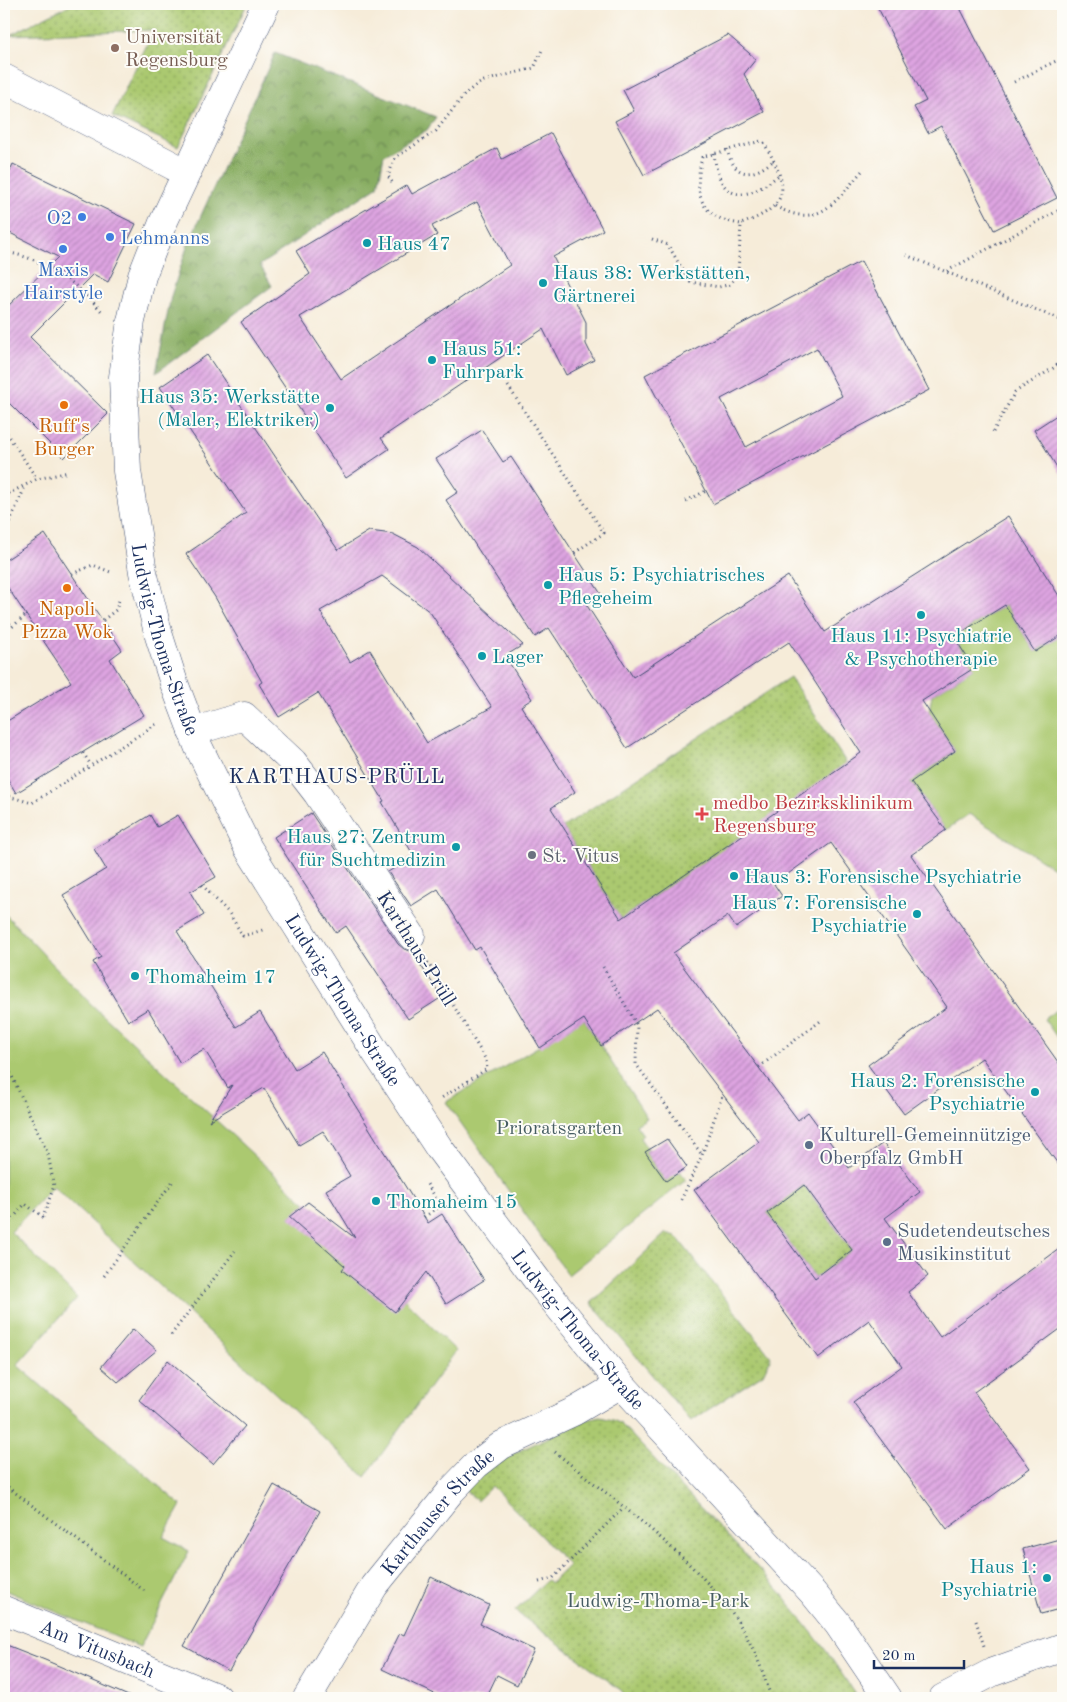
<svg xmlns="http://www.w3.org/2000/svg" width="1067" height="1702" font-family="'Old Standard TT',serif">
  <defs>
    <pattern id="grass-dots" width="8" height="8" patternUnits="userSpaceOnUse" patternTransform="scale(1.25)"><rect width="8" height="8" fill="#abc970"/><path d="M2 2h.1M6 6h.1" fill="none" stroke="#8aa45f" stroke-width="1.8" stroke-linecap="round"/></pattern>
    <pattern id="forest-crowns" width="20" height="18" patternUnits="userSpaceOnUse" patternTransform="scale(1.25)"><rect width="20" height="18" fill="#88ad62"/><path d="M2 6a3 3 0 1 1 6 0M12 15a3 3 0 1 1 6 0" fill="none" stroke="#6e8d54"/></pattern>
    <pattern id="building-hatch" width="6" height="6" patternUnits="userSpaceOnUse" patternTransform="scale(1.25)"><rect width="6" height="6" fill="#dea4e1"/><path d="M-1 1l2-2M0 6l6-6M5 7l2-2" fill="none" stroke="#b386ba"/></pattern>
  </defs>
  <rect width="100%" height="100%" fill="#fdfcf7"/>
  <filter id="ink" filterUnits="userSpaceOnUse"><feTurbulence type="fractalNoise" baseFrequency=".02" numOctaves="2"/><feDisplacementMap in="SourceGraphic" scale="10" xChannelSelector="R" yChannelSelector="G"/><feConvolveMatrix kernelMatrix="1 2 1 2 8 2 1 2 1" color-interpolation-filters="sRGB"/></filter>
  <filter id="wash" filterUnits="userSpaceOnUse"><feTurbulence type="fractalNoise" baseFrequency=".0096" numOctaves="4" result="noise"/><feDisplacementMap in="SourceGraphic" scale="20" xChannelSelector="R" yChannelSelector="G"/><feGaussianBlur stdDeviation="1.12" result="paint"/><feColorMatrix in="noise" values="0 0 0 0 0 0 0 0 0 0 0 0 0 0 0 0 0 1.4 0 .05"/><feComposite in="paint" operator="in"/></filter>
  <g filter="url(#wash)">
    <rect width="100%" height="100%" fill="#f6ecd9"/>
    <g fill="url(#grass-dots)" stroke="#637c67">
      <polygon points="71,4 247,4 178,147 112,116 154,30 10,35"/>
      <polygon points="790,677 847,764 621,919 563,827"/>
      <polygon points="804,1185 852,1250 815,1278 767,1213"/>
      <polygon points="666,1233 676,1236 771,1357 763,1374 691,1421 591,1303"/>
      <polygon points="600,1417 613,1420 621,1424 778,1589 827,1652 858,1698 625,1698 622,1691 515,1611 547,1580 551,1583 569,1565 492,1486 477,1501 465,1490 495,1462 586,1420"/>
    </g>
    <polygon fill="url(#forest-crowns)" stroke="#526e60" points="275,53 436,117 427,130 384,155 378,186 260,265 272,286 156,373 171,296 188,244"/>
    <g fill="#abc970" stroke="#637c67">
      <polygon points="1005,605 1035,652 1063,634 1063,874 969,814 946,830 911,782 955,751 929,712 932,695 974,668 954,637"/>
      <polygon points="4,913 91,1004 344,1239 456,1351 365,1477 53,1186 11,1232 77,1298 17,1365 181,1505 163,1537 189,1551 140,1647 4,1590"/>
      <polygon points="1063,1005 1063,1046 1044,1019"/>
      <polygon points="584,1019 647,1118 636,1125 643,1135 640,1138 648,1150 645,1152 665,1181 680,1171 686,1180 568,1275 446,1102"/>
    </g>
    <g id="blocks">
      <g fill="url(#building-hatch)" fill-rule="evenodd">
        <polygon points="876,4 958,4 1057,198 994,230 941,126 928,133 922,121 914,107 926,101"/>
        <polygon points="728,35 756,59 744,74 764,112 644,175 615,121 634,111 623,90"/>
        <path d="M551,133L603,230L553,257L586,322V344L594,360L566,375L543,329L381,438L389,449L346,478L241,322L310,274L296,251L407,185L412,194L497,148L502,159ZM477,202L510,265L341,379L300,317L437,235L432,226Z"/>
        <polygon points="13,164 136,224 108,282 93,274 30,337 108,414 64,458 4,398 4,310 58,257 4,230 4,183"/>
        <path d="M861,261L929,390L713,504L645,375ZM817,348L842,396L746,447L721,399Z"/>
        <path d="M207,355L338,550L369,531L393,534L418,547L523,645L505,656L532,699L521,706L575,792L551,808L621,919L861,753L789,642L627,748L549,628L535,637L446,500L458,492L436,459L482,430L503,462L511,457L601,594L586,604L633,677L788,576L825,632L1008,516L1063,602V634L1035,652L1005,605L954,637L974,668L922,701L955,751L911,782L946,830L911,855L1063,1069V1171L982,1058L904,1114L868,1065L947,1007L831,843L774,884L782,896L736,928L728,916L673,953L798,1120L808,1112L849,1168L883,1143L920,1192L885,1218L928,1276L908,1292L940,1337L1063,1246V1327L974,1392L1030,1468L947,1529L853,1402L902,1366L869,1320L818,1358L694,1190L759,1142L657,1008L601,1046L584,1019L540,1048L480,947L475,950L438,889L411,906L388,872L414,856L382,802L384,801L318,693L279,717L259,684L262,682L215,597L186,554L246,513L160,387ZM382,576L430,612L492,707L427,743L370,650L350,662L320,611ZM804,1185L852,1250L815,1278L767,1213Z"/>
        <polygon points="1063,411 1063,477 1034,430"/>
        <polygon points="45,534 122,650 110,659 144,715 16,793 4,773 4,723 71,682 4,582 4,561"/>
        <polygon points="311,813 398,944 404,949 411,951 442,997 408,1019 346,926 336,933 274,837"/>
        <polygon points="150,815 157,827 178,815 216,877 190,892 204,915 177,931 236,1027 260,1012 295,1069 322,1052 428,1223 442,1214 484,1280 446,1304 426,1272 395,1312 342,1270 345,1266 289,1217 308,1202 355,1238 326,1190 350,1176 323,1131 299,1145 264,1088 209,1121 232,1085 228,1088 204,1049 180,1063 148,1009 128,1021 93,962 101,957 63,895 106,869 94,849"/>
        <polygon points="667,1139 687,1167 666,1181 645,1152"/>
        <polygon points="133,1329 157,1350 118,1382 101,1367"/>
        <polygon points="168,1360 245,1426 213,1464 139,1400"/>
        <polygon points="274,1485 320,1511 229,1671 184,1646"/>
        <polygon points="1063,1538 1063,1608 1041,1614 1023,1549"/>
        <polygon points="431,1577 489,1605 480,1624 534,1650 517,1685 497,1675 486,1698 443,1698 382,1669 400,1633 404,1635"/>
        <polygon points="4,1644 45,1660 133,1698 4,1698"/>
      </g>
    </g>
  </g>
  <g filter="url(#ink)">
    <use href="#blocks" fill-opacity="0" stroke="#3c4b70" stroke-width="1"/>
    <g fill="none" stroke-linecap="round" stroke-linejoin="round">
      <defs>
        <g id="minor">
          <path id="s1" d="M266,4L162,225L142,276L131,321L123,377L127,471L143,572L159,636L174,683L198,746L248,848L375,1051L439,1148L537,1280L621,1384L813,1593L838,1624L888,1698"/>
          <polyline points="4,78 185,172"/>
          <polyline points="192,732 244,716 293,762 317,793 411,935"/>
          <path id="s2" d="M4,1610L218,1698"/>
          <path id="s3" d="M307,1698L374,1586L451,1491L476,1465L502,1445L575,1411L621,1384"/>
          <polyline points="943,1698 993,1672 1063,1647"/>
        </g>
      </defs>
      <use href="#minor" stroke="#3c4b70" stroke-width="29"/>
      <g stroke="#3c4b70" stroke-width="3" stroke-dasharray="1 4" stroke-linecap="butt">
        <polyline points="1014,82 1060,59 1063,54"/>
        <path d="M727,149C734,179 753,178 774,160"/>
        <path d="M714,153C719,204 746,203 780,174"/>
        <polyline points="392,182 388,176 395,158 436,131 465,94 475,86 484,81 534,68 542,50"/>
        <path d="M775,206C820,231 835,201 863,170"/>
        <path d="M652,239L668,245L690,282L719,287L731,284L738,272L741,224C700,218 693,195 702,157L761,141L764,143C789,186 793,205 741,224"/>
        <path d="M4,252C45,258 76,282 103,313"/>
        <polyline points="906,255 1063,321"/>
        <polyline points="947,271 1063,208"/>
        <polyline points="508,386 604,533 574,553"/>
        <polyline points="4,429 37,479"/>
        <polyline points="993,432 1015,392 1055,367 1063,359"/>
        <polyline points="4,496 37,479 69,472"/>
        <polyline points="686,501 706,491"/>
        <polyline points="4,530 10,521 25,487"/>
        <polyline points="72,574 93,565 113,573"/>
        <polyline points="4,615 12,627 26,615"/>
        <polyline points="103,620 116,610 119,600"/>
        <polyline points="83,753 91,765"/>
        <polyline points="4,795 32,803 158,723"/>
        <polyline points="202,885 229,913 243,936 266,929"/>
        <polyline points="425,958 486,1060 487,1069 440,1099"/>
        <polyline points="603,967 637,1025 636,1064 702,1155"/>
        <polyline points="4,1059 48,1154 54,1186 43,1217 25,1204 4,1229"/>
        <polyline points="759,1067 822,1020"/>
        <polyline points="681,1200 702,1155 722,1096"/>
        <polyline points="424,1217 441,1206 427,1184"/>
        <polyline points="104,1276 173,1181"/>
        <polyline points="171,1335 235,1251"/>
        <path d="M555,1452C611,1498 672,1541 719,1596C744,1625 761,1662 771,1698"/>
        <polyline points="4,1484 147,1593"/>
        <polyline points="539,1582 553,1578 623,1508"/>
        <polyline points="976,1621 984,1646"/>
      </g>
      <use href="#minor" stroke="#fff" stroke-width="28"/>
    </g>
  </g>
  <circle fill="#8d6e63" stroke="#fdfcf7" stroke-width="2" cx="115" cy="48" r="5"/>
  <g fill="#3f7fe0" stroke="#fdfcf7" stroke-width="2">
    <circle cx="82" cy="217" r="5"/>
    <circle cx="110" cy="237" r="5"/>
    <circle cx="63" cy="249" r="5"/>
  </g>
  <g fill="#0f9aa8" stroke="#fdfcf7" stroke-width="2">
    <circle cx="367" cy="243" r="5"/>
    <circle cx="543" cy="283" r="5"/>
    <circle cx="432" cy="360" r="5"/>
    <circle cx="330" cy="408" r="5"/>
    <circle cx="548" cy="585" r="5"/>
    <circle cx="921" cy="615" r="5"/>
    <circle cx="482" cy="656" r="5"/>
    <circle cx="456" cy="847" r="5"/>
    <circle cx="734" cy="876" r="5"/>
    <circle cx="917" cy="914" r="5"/>
    <circle cx="135" cy="976" r="5"/>
    <circle cx="1035" cy="1092" r="5"/>
    <circle cx="376" cy="1201" r="5"/>
    <circle cx="1047" cy="1578" r="5"/>
  </g>
  <g fill="#e8710a" stroke="#fdfcf7" stroke-width="2">
    <circle cx="64" cy="405" r="5"/>
    <circle cx="67" cy="588" r="5"/>
  </g>
  <path fill="#e0444e" stroke="#fdfcf7" stroke-width="2" d="M699.5 806.5h5v5h5v5h-5v5h-5v-5h-5v-5h5z"/>
  <circle fill="#6b7280" stroke="#fdfcf7" stroke-width="2" cx="532" cy="855" r="5"/>
  <g fill="#5c6f8a" stroke="#fdfcf7" stroke-width="2">
    <circle cx="809" cy="1145" r="5"/>
    <circle cx="887" cy="1242" r="5"/>
  </g>
  <g text-anchor="middle" stroke-width="4" stroke-linejoin="round" paint-order="stroke">
    <g font-size="20" fill="#785e54" stroke="#fdfcf7" text-anchor="start">
      <text x="125" y="43">Universität<tspan x="125" dy="23">Regensburg</tspan></text>
    </g>
    <g font-size="20" fill="#366cbe" stroke="#fdfcf7" text-anchor="end">
      <text x="72" y="224">O2</text>
      <text x="120" y="244" text-anchor="start">Lehmanns</text>
      <text x="63" y="276" text-anchor="middle">Maxis<tspan x="63" dy="23">Hairstyle</tspan></text>
    </g>
    <g font-size="20" fill="#0d838f" stroke="#fdfcf7" text-anchor="start">
      <text x="377" y="250">Haus 47</text>
      <text x="553" y="279">Haus 38: Werkstätten,<tspan x="553" dy="23">Gärtnerei</tspan></text>
      <text x="442" y="355">Haus 51:<tspan x="442" dy="23">Fuhrpark</tspan></text>
      <text x="320" y="403" text-anchor="end">Haus 35: Werkstätte<tspan x="320" dy="23">(Maler, Elektriker)</tspan></text>
      <text x="558" y="581">Haus 5: Psychiatrisches<tspan x="558" dy="23">Pflegeheim</tspan></text>
      <text x="921" y="642" text-anchor="middle">Haus 11: Psychiatrie<tspan x="921" dy="23">&amp; Psychotherapie</tspan></text>
      <text x="492" y="663">Lager</text>
      <text x="446" y="843" text-anchor="end">Haus 27: Zentrum<tspan x="446" dy="23">für Suchtmedizin</tspan></text>
      <text x="744" y="883">Haus 3: Forensische Psychiatrie</text>
      <text x="907" y="909" text-anchor="end">Haus 7: Forensische<tspan x="907" dy="23">Psychiatrie</tspan></text>
      <text x="145" y="983">Thomaheim 17</text>
      <text x="1025" y="1087" text-anchor="end">Haus 2: Forensische<tspan x="1025" dy="23">Psychiatrie</tspan></text>
      <text x="386" y="1208">Thomaheim 15</text>
      <text x="1037" y="1573" text-anchor="end">Haus 1:<tspan x="1037" dy="23">Psychiatrie</tspan></text>
    </g>
    <g font-size="20" fill="#c56008" stroke="#fdfcf7">
      <text x="64" y="432">Ruff's<tspan x="64" dy="23">Burger</tspan></text>
      <text x="67" y="615">Napoli<tspan x="67" dy="23">Pizza Wok</tspan></text>
    </g>
    <g font-size="20" fill="#1b2f5e" stroke="#fdfcf7">
      <text dy="7" stroke="none"><textPath href="#s1" startOffset="669">Ludwig-Thoma-Straße</textPath></text>
      <text transform="translate(417 948) rotate(58)" y="7">Karthaus-Prüll</text>
      <text dy="7" stroke="none"><textPath href="#s1" startOffset="1074">Ludwig-Thoma-Straße</textPath></text>
      <text dy="7" stroke="none"><textPath href="#s1" startOffset="1479">Ludwig-Thoma-Straße</textPath></text>
      <text dy="7" stroke="none"><textPath href="#s3" startOffset="228">Karthauser Straße</textPath></text>
      <text dy="7" stroke="none"><textPath href="#s2" startOffset="101">Am Vitusbach</textPath></text>
    </g>
    <g font-size="20" fill="#be3a42" stroke="#fdfcf7" text-anchor="start">
      <text x="713" y="809">medbo Bezirksklinikum<tspan x="713" dy="23">Regensburg</tspan></text>
    </g>
    <g font-size="20" fill="#5b616d" stroke="#fdfcf7" text-anchor="start">
      <text x="542" y="862">St. Vitus</text>
    </g>
    <g font-size="20" fill="#465d63" stroke="#fdfcf7">
      <text x="559" y="1134">Prioratsgarten</text>
      <text x="658" y="1607">Ludwig-Thoma-Park</text>
    </g>
    <g font-size="20" fill="#4e5e75" stroke="#fdfcf7" text-anchor="start">
      <text x="819" y="1141">Kulturell-Gemeinnützige<tspan x="819" dy="23">Oberpfalz GmbH</tspan></text>
      <text x="897" y="1237">Sudetendeutsches<tspan x="897" dy="23">Musikinstitut</tspan></text>
    </g>
    <g font-size="21" letter-spacing="1" fill="#1b2f5e" stroke="#fdfcf7">
      <text x="337" y="783">KARTHAUS-PRÜLL</text>
    </g>
  </g>
  <rect width="1067" height="1702" fill="none" stroke="#fdfcf7" stroke-width="20"/>
  <path d="M874 1660v8h90v-8" fill="none" stroke="#1b2f5e" stroke-width="2.5"/>
  <text x="882" y="1660" font-size="15" fill="#1b2f5e" stroke="#fdfcf7" stroke-width="4" paint-order="stroke">20 m</text>
</svg>
